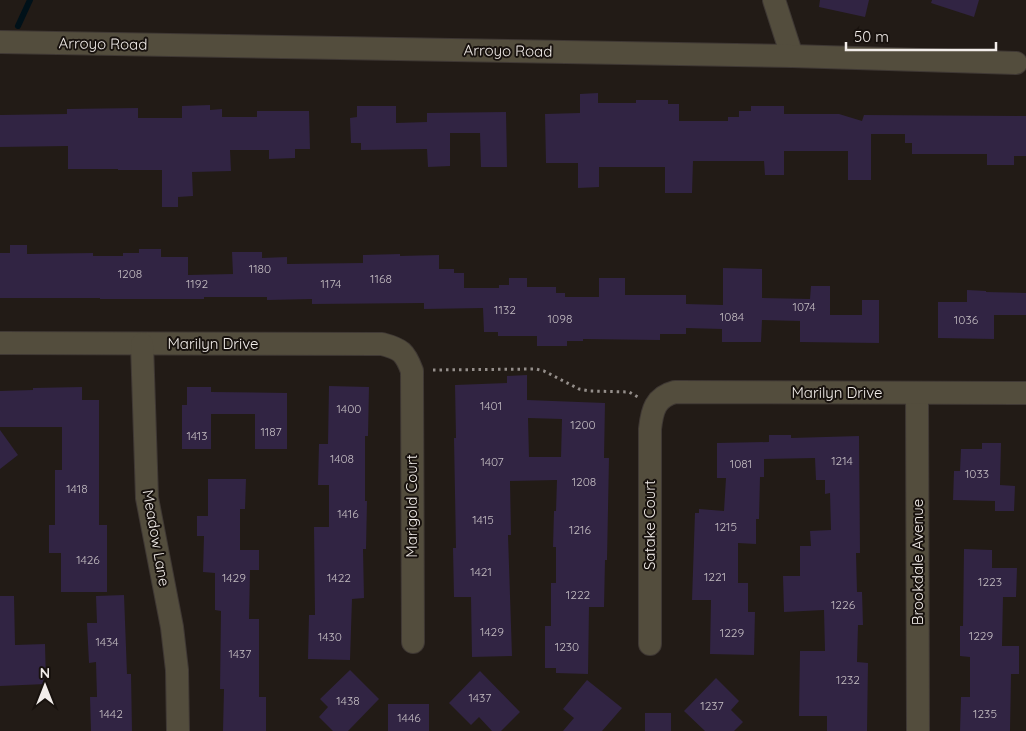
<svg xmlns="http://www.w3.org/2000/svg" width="1026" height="731" font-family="Quicksand,sans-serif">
  <rect width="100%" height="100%" fill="#221b16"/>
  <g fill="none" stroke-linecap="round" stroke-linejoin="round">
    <polyline stroke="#001119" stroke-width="6" points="18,26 30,0"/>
  </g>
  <g fill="#312443" fill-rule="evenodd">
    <polygon points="820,0 869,0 865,17 819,7"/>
    <polygon points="932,0 979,0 974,17 931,3"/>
    <polygon points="598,93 598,103 636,103 636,100 668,100 668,104 679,104 679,121 728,121 728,117 739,117 739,111 751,111 751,106 784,106 784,114 839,114 862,121 864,115 1026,116 1026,156 1014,156 1014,165 987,165 987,154 912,154 912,143 905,143 905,134 871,134 871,180 848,180 848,151 784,151 784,175 765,175 764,161 693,161 692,193 665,193 665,167 599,167 599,187 578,188 578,163 546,163 545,114 580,113 580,94"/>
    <polygon points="210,105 210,110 222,109 222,117 257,117 257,111 309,111 310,149 295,149 295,158 269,159 269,150 230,150 231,171 192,172 193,196 178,197 178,207 162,207 162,170 118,170 118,169 68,169 68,146 0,147 0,115 67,114 67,109 138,108 138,118 182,118 182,106"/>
    <polygon points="357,106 396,106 396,123 427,122 427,113 506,112 507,167 481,167 480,133 450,133 450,166 428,167 427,149 361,150 361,143 351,143 350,118 357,117"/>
    <polygon points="10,245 27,245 27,254 93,253 93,256 123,256 123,253 139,253 139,249 161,249 161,257 188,257 188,275 233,274 232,252 262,252 262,258 287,257 287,264 363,263 363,255 400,254 400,256 439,255 439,269 454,269 454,273 464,273 464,288 499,288 499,285 509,285 509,278 527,278 527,287 556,287 556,293 565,293 565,297 599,297 599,278 625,278 625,295 686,295 686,304 723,305 723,268 762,269 762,298 810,299 811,286 830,286 830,315 862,315 862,300 879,300 879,343 800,342 800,321 762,320 761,342 722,342 722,329 686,328 686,334 660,334 660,340 583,339 583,341 567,341 567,346 537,346 537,336 498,336 498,332 484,332 483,308 424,309 424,303 312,304 312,299 267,300 267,297 204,297 204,299 100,299 100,298 0,298 0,253 10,253"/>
    <polygon points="967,290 986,291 986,292 1026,293 1026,315 994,315 994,339 938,338 938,302 967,302"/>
    <path d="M527,375V400L605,403L604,458H609L607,560H605L604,607H589L588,674L556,673V668H545V626H551V583H556V547H553L554,511H556L557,480L510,481L511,535H508L512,656L472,657L471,597H454L453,548H456L454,438H456L455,385L507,383V376ZM528,418L562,419L561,457H529Z"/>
    <polygon points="329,386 369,387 368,436 365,436 365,501 367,501 366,549 363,549 364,598 352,599 350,660 308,659 309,615 315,615 314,527 329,527 329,485 318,485 319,444 328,444"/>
    <polygon points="82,387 82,400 99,400 99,525 107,525 107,592 61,592 61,553 49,553 49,525 55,525 55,470 62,470 62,427 0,427 0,391 33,390 33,388"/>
    <polygon points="187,387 211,387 211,392 287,393 287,449 255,449 255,414 211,414 211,449 182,449 182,405 187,405"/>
    <polygon points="0,430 18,455 0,469"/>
    <polygon points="769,435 791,435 791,438 859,436 860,553 856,553 857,592 862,592 863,625 858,625 857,662 868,663 867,731 827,731 827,716 799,716 800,651 825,651 824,610 784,612 783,576 800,576 800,546 811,546 810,531 831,530 830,493 825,494 825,480 816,480 815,458 764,459 764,477 760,477 759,519 756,519 756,544 738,543 738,583 748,583 748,612 755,612 754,655 710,654 711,600 692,600 695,513 699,513 699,509 724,511 726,478 717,478 717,443 769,442"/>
    <polygon points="982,443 1001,443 1000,485 1015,486 1014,511 995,511 995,501 953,500 954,471 960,471 961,449 982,449"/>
    <polygon points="208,479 246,479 245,509 240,509 240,550 259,550 259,570 250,570 249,619 259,619 259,697 266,697 266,731 223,731 224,689 220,689 221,611 215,610 215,573 203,572 204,536 197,536 197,516 208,516"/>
    <polygon points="964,549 992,550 992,568 1017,568 1016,597 1003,597 1002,646 1019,646 1019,674 1011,674 1010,731 960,731 961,697 970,697 970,657 960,656 960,626 963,626"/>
    <polygon points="124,595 127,674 131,674 132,731 91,731 90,697 97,697 96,662 89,663 87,623 97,623 96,596"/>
    <polygon points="0,596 14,596 15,645 45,644 46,684 0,686"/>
    <polygon points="350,670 379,699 348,731 333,731 319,717 328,707 320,699"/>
    <polygon points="480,671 520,712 501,731 492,731 479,717 471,725 449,703"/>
    <polygon points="716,678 739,701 731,710 743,722 734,731 705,731 684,711"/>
    <polygon points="587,680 622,708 602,731 563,731 574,718 563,709"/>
    <rect x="388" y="704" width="41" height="27"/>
    <rect x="645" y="713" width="26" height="18"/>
  </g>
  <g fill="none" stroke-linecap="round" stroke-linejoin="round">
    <defs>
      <g id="minor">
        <polyline points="774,0 792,56"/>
        <polyline points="0,42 792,56 1016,63"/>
        <path d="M0,343L382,344C401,349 405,352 412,371L413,642"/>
        <polyline points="142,344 147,498 172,627 177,670 178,731"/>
        <polyline points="917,393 918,731"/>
        <path d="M650,644V429C652,411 655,397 675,392L1026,393"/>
      </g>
    </defs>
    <use href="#minor" stroke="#3f3834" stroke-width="24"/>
    <polyline stroke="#948e8a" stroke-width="3" stroke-dasharray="2.5 4" stroke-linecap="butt" points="433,370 536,369 544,371 579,389 590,391 629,392 638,397"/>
    <use href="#minor" stroke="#534d3d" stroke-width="22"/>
  </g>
  <g text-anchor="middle" stroke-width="4" stroke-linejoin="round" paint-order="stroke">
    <g font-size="12" fill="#c2bbc0">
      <text x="260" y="273">1180</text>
      <text x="130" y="278">1208</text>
      <text x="381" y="283">1168</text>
      <text x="197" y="288">1192</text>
      <text x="331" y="288">1174</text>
      <text x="804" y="311">1074</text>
      <text x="505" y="314">1132</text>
      <text x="732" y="321">1084</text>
      <text x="560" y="323">1098</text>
      <text x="966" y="324">1036</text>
      <text x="491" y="410">1401</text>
      <text x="349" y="413">1400</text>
      <text x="583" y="429">1200</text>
      <text x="271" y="436">1187</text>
      <text x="197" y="440">1413</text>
      <text x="342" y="463">1408</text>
      <text x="842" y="465">1214</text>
      <text x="492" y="466">1407</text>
      <text x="741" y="468">1081</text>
      <text x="977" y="478">1033</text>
      <text x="584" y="486">1208</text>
      <text x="77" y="493">1418</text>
      <text x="348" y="518">1416</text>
      <text x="483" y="524">1415</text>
      <text x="726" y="531">1215</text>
      <text x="580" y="534">1216</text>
      <text x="88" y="564">1426</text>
      <text x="481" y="576">1421</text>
      <text x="715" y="581">1221</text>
      <text x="234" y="582">1429</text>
      <text x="339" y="582">1422</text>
      <text x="990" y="586">1223</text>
      <text x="578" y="599">1222</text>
      <text x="843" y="609">1226</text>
      <text x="492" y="636">1429</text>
      <text x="732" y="637">1229</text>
      <text x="981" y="640">1229</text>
      <text x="330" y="641">1430</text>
      <text x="107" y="646">1434</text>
      <text x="567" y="651">1230</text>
      <text x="240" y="658">1437</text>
      <text x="848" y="684">1232</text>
      <text x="480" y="702">1437</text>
      <text x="348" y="705">1438</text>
      <text x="712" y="710">1237</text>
      <text x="111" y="718">1442</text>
      <text x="985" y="718">1235</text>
      <text x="409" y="722">1446</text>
    </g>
    <g font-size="15" fill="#f2edea" stroke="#18120e">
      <text transform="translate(103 44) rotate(1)" y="5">Arroyo Road</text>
      <text transform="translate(508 51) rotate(1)" y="5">Arroyo Road</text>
      <text x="213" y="349">Marilyn Drive</text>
      <text x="837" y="398">Marilyn Drive</text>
      <text transform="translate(412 506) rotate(-90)" y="5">Marigold Court</text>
      <text transform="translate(650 525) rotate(-90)" y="5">Satake Court</text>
      <text transform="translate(156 538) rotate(80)" y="5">Meadow Lane</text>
      <text transform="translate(918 562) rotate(-90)" y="5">Brookdale Avenue</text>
    </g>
  </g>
  <g transform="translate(45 686)" stroke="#18120e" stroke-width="4" paint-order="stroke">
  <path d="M0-4L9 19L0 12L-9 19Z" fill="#f2edea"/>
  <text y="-8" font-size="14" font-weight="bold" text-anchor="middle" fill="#f2edea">N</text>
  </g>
  <path d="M846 42v8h150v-8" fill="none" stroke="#f2edea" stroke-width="2.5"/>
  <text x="854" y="42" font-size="15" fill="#f2edea" stroke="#18120e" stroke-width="4" paint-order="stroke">50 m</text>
</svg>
